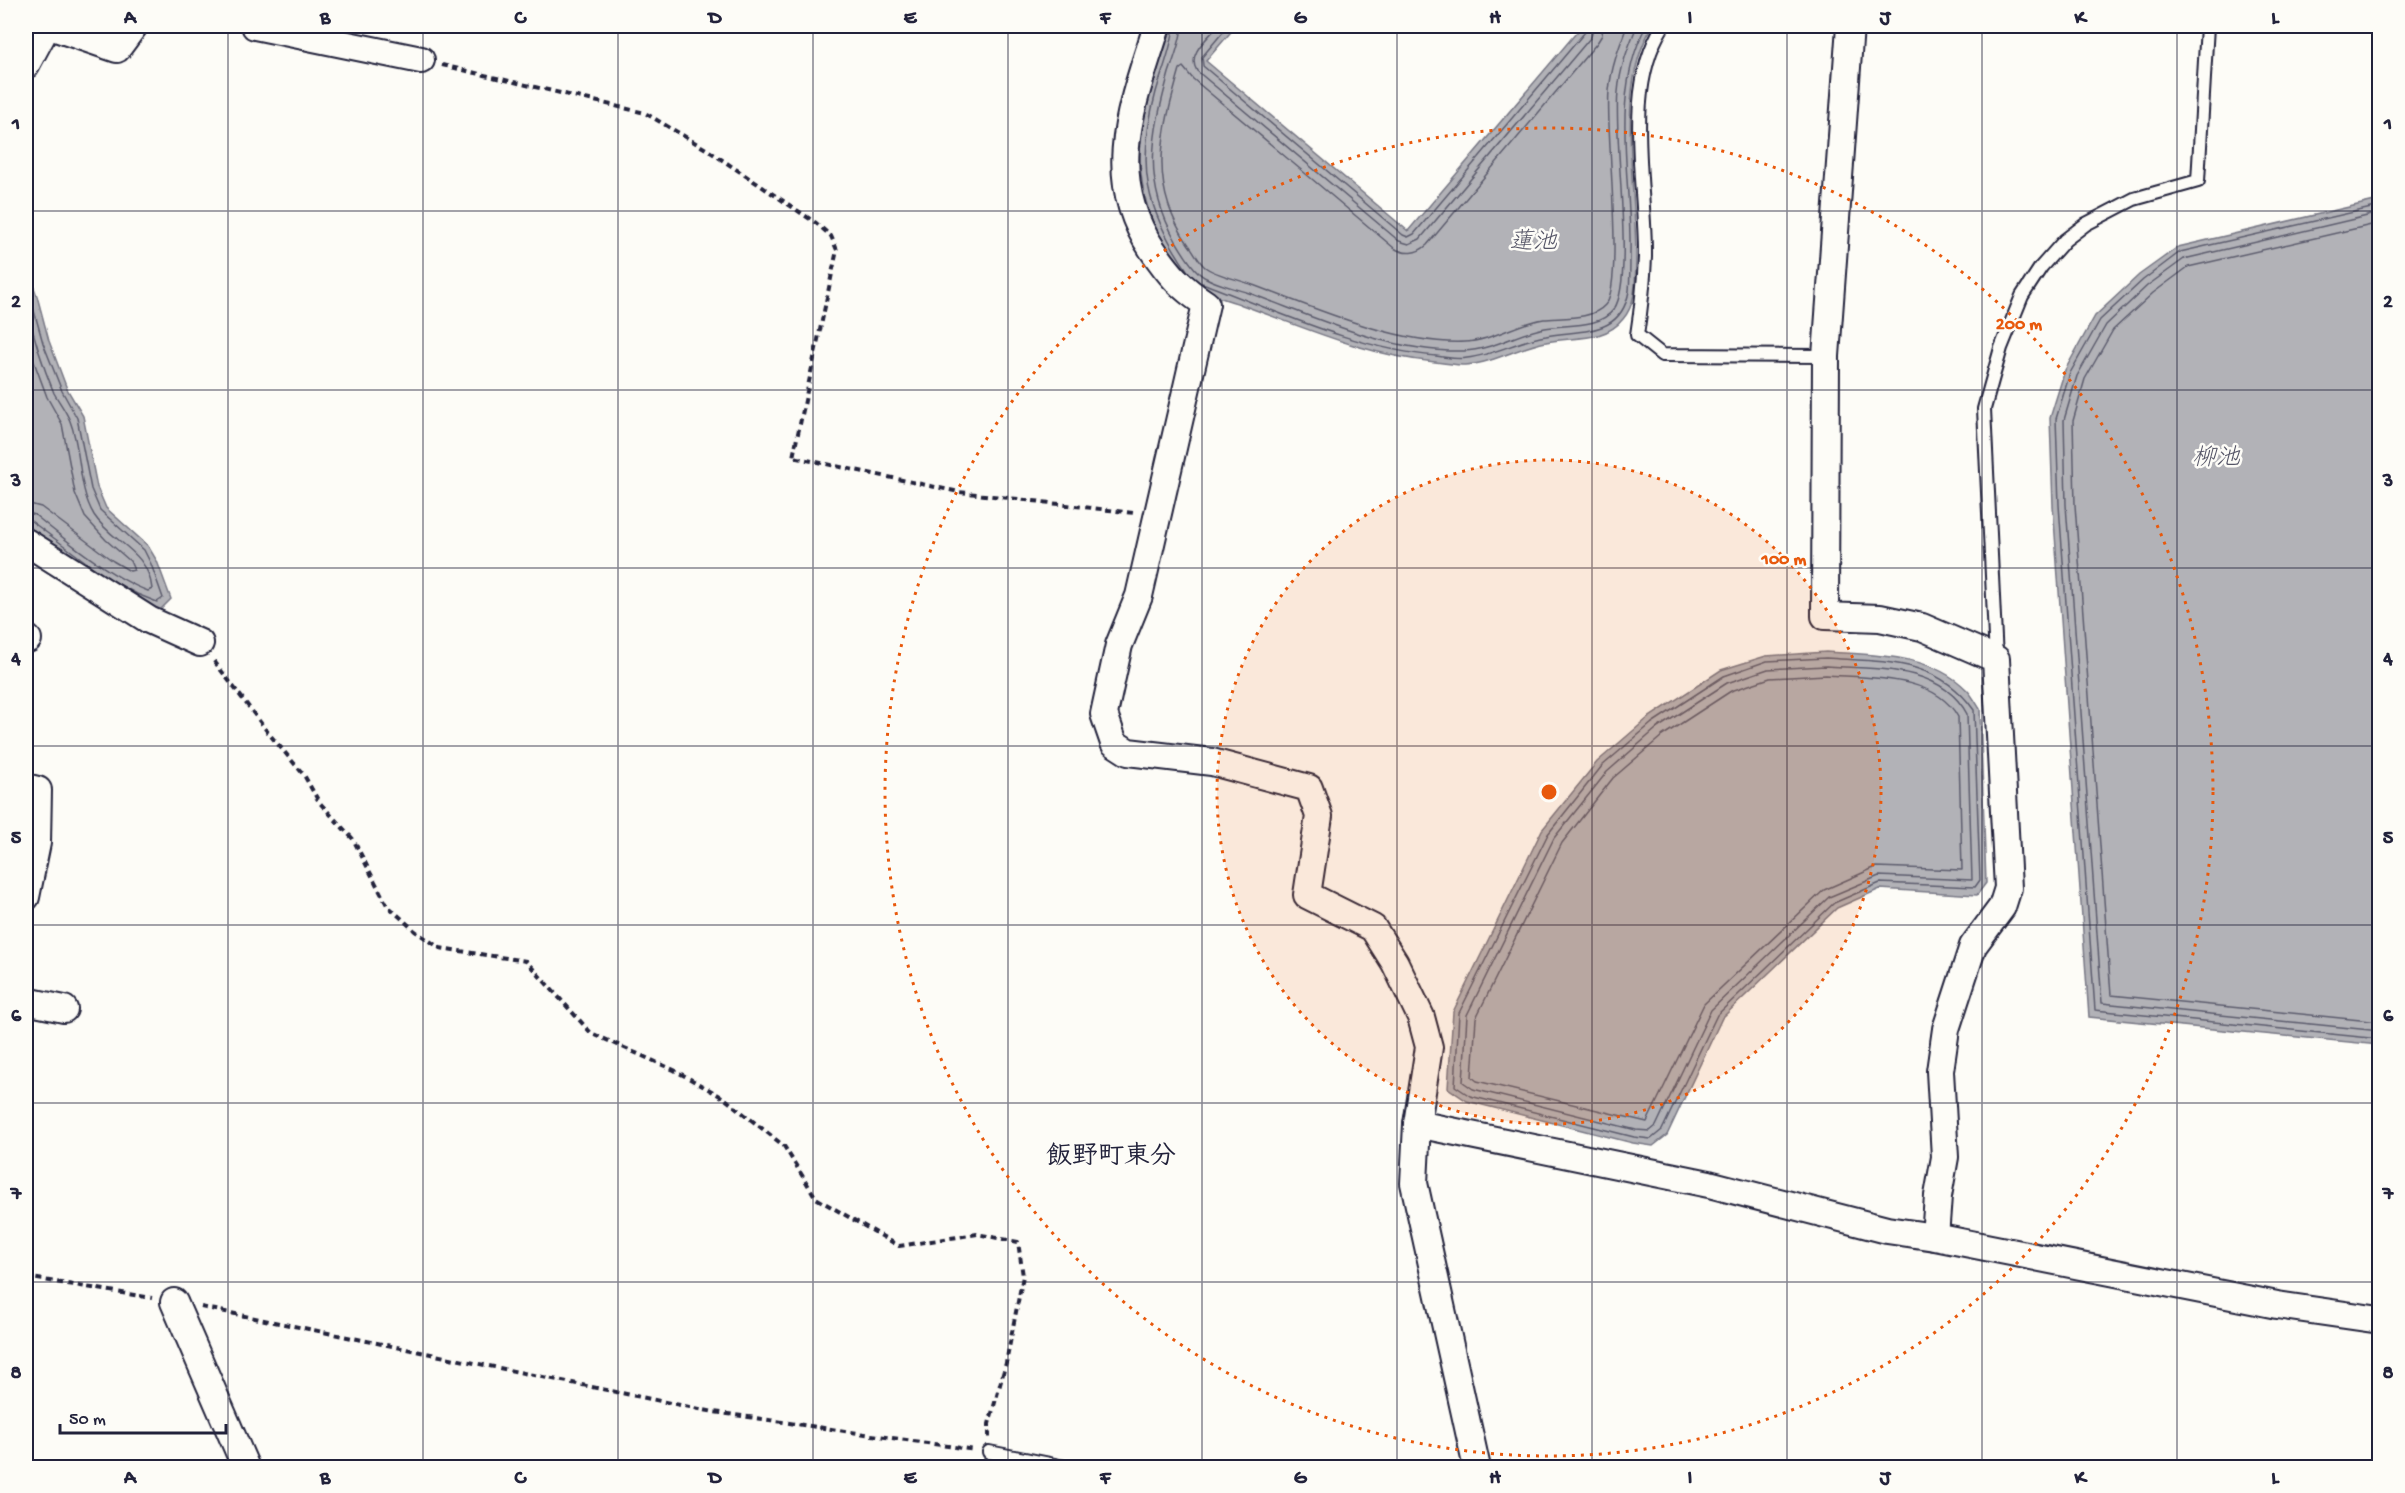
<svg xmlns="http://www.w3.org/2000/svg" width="2405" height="1493" font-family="'Gochi Hand','Klee One',sans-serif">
  <rect width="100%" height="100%" fill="#fdfcf7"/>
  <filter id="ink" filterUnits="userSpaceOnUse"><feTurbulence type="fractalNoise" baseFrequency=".0167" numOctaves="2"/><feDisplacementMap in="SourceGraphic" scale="12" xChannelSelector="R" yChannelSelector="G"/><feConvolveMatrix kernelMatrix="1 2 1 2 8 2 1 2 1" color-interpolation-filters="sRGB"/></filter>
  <g filter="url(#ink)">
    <g fill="#b2b2b7" stroke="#787885" stroke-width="1.5">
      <path d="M1169,26H1236L1206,61L1408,231L1582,26H1653C1614,83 1637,192 1636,260C1635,280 1637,303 1623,319C1604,343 1572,336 1546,342C1519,347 1494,363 1466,365C1456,365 1445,363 1435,362C1368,356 1305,328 1242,305C1230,300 1198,293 1190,284C1177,271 1166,252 1159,236C1122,159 1147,102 1169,26Z"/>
      <polygon points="2379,200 2379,1045 2089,1017 2053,506 2050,418 2065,370 2095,316 2139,275 2178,247"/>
      <polygon points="26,265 37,296 49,341 67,389 83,416 97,487 106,508 148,546 157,561 171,599 160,610 134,600 37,534 26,524"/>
      <path d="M1826,652C1872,655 1931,653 1967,690C1972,695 1976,703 1980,709L1986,883L1977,895L1880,889L1837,908L1722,1018L1667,1135L1653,1146L1633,1143L1467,1101L1448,1088L1453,1012L1542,830L1597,762L1648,718L1721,670L1766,656Z"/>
    </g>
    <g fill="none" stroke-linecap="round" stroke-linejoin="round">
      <g stroke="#5c5c6d" stroke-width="1.5">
        <path d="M1174,26C1172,47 1162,71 1156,92C1136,166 1145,210 1189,273"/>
        <path d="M1182,26C1181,41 1174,58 1169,73C1152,135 1142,182 1176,241C1182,251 1190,265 1199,273C1207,282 1237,289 1249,293C1317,318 1390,353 1464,351C1492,350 1518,333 1545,328C1567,324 1599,329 1614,309C1635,279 1613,137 1618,92C1620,68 1628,47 1637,26"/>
        <path d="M1218,26C1208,38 1186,54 1197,71L1399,241L1409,244L1420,239L1591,37L1594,26"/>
        <polyline points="1228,26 1202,57 1203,66 1403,235 1408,237 1414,234 1585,32 1586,26"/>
        <path d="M1603,26L1602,35L1597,43L1427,245C1417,254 1405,255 1394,248L1193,79L1183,67L1180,69C1162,132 1147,186 1189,245C1194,251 1199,262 1205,267C1215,275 1241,280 1253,285C1314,308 1398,345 1464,342C1492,341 1517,323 1544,319C1562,317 1592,320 1605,305C1625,284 1605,130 1609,91C1611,68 1619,47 1627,26"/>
        <polyline points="2380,206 2180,252 2143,280 2100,320 2070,373 2056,419 2059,505 2095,1010 2380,1039"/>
        <polyline points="2380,213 2184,259 2147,286 2106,325 2077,376 2064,420 2066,505 2102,1003 2380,1031"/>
        <polyline points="2380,223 2188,267 2153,293 2113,330 2085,379 2073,421 2075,505 2111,995 2380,1022"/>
        <polyline points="26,282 43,343 62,391 77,418 91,489 100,510 144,550 151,564 163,598 157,602 137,594 115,582"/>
        <path d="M1202,283C1277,311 1355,349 1436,356C1446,357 1457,360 1467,358C1495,355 1519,340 1546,336C1582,329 1621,337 1629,291C1630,279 1630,266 1630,254C1632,179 1609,96 1646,26"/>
        <path d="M26,305C33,335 42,364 54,393C59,402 66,411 70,421C82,451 77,486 94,515C112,543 148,550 152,589L148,591C112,578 65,540 35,515L26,512"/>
        <polyline points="26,340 47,397 62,424 75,493 85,517 106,540 130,561 134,570 130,571 113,561 41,507 26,503"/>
        <polyline points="26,520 31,521 98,571"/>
        <path d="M1826,658C1882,662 1938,658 1974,710L1980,880L1975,887L1880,883L1834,903L1717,1015L1662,1130L1651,1139L1634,1137L1470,1096L1455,1086L1459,1013L1548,834L1602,766L1652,723L1724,676L1767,661Z"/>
        <path d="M1826,666C1874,669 1941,665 1967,714L1972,880L1879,876L1829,897L1711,1010L1656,1126L1650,1131L1636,1130L1473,1089L1463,1082L1467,1015L1554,838L1607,772L1656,729L1727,683L1768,669Z"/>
        <path d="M1826,675C1867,678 1935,674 1958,717L1962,870L1876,867L1824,890L1704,1004L1647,1122L1477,1081L1472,1077L1476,1018L1562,843L1613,778L1662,736L1731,691L1770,678Z"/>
      </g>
      <defs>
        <g id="lane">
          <path d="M1663,26C1622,90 1646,184 1645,257C1644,283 1641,309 1637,335L1662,355L1826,356"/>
          <polyline points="1996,659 1984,409 2001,348 2022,296 2041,267 2065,240 2086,224 2134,199 2198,181 2207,26"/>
          <polyline points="989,1452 1070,1468"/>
        </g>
        <g id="street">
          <polyline points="50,26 117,49 134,26"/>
          <polyline points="255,26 421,60"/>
          <path d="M1157,26C1133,103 1102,174 1152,249C1169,274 1180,287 1206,304L1139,596L1119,645L1104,714L1114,743L1128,752L1212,762L1309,788L1319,816L1307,895L1373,928L1395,963L1421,1017L1429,1047L1417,1124L1414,1183L1477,1468"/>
          <polyline points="1850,26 1826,356 1825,616 1880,618 1922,627 1996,659 2008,888 2002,907 1973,946 1946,1029 1940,1071 1945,1157 1938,1196 1935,1237"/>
          <polyline points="26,65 47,26"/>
          <polyline points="26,542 149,620 200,643"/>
          <polyline points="26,639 28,639"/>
          <polyline points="26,787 38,790 37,843 26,897"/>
          <polyline points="26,1001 64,1009"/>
          <polyline points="1417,1124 1709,1184 1887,1230 1935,1237 2277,1305 2380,1320"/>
          <polyline points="174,1302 246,1468"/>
        </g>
      </defs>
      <use href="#lane" stroke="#22223b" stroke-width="16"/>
      <use href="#street" stroke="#22223b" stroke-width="30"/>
      <g stroke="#22223b" stroke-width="4" stroke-dasharray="6 4.5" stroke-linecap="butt">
        <polyline points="442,65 645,113 706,149 816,223 831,236 837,250 793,457 959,492 1134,513"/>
        <polyline points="214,661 270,735 304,775 319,802 353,839 387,905 415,931 440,948 526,961 591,1033 674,1070 724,1098 784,1146 816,1198 899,1246 977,1234 1018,1242 1023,1276 1006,1363 989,1424 989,1438"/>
        <polyline points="26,1277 152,1298"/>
        <polyline points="201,1307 714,1412 975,1450"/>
      </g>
      <use href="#lane" stroke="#fdfcf7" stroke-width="12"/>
      <use href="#street" stroke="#fdfcf7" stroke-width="26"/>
    </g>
  </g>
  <path fill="none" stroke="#22223b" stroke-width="1.5" stroke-opacity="0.55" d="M228,26V1468M423,26V1468M618,26V1468M813,26V1468M1008,26V1468M1202,26V1468M1397,26V1468M1592,26V1468M1787,26V1468M1982,26V1468M2177,26V1468M26,211H2380M26,390H2380M26,568H2380M26,746H2380M26,925H2380M26,1103H2380M26,1282H2380"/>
  <circle cx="1549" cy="792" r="332" fill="#e8590c" fill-opacity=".12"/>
  <g fill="none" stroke="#e8590c" stroke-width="3" stroke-dasharray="3 6">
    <circle cx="1549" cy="792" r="332"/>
    <circle cx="1549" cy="792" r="664"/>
  </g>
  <g text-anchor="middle" stroke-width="5" stroke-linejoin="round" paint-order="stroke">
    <g font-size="24" font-style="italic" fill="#545466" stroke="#fdfcf7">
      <text x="1533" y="248">蓮池</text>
      <text x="2216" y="464">柳池</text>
    </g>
    <g font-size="26" font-weight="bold" fill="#22223b" stroke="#fdfcf7">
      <text x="1111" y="1163">飯野町東分</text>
    </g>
  </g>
  <circle cx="1549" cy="792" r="9" fill="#e8590c" stroke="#fdfcf7" stroke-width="3"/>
  <g font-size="18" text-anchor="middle" font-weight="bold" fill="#e8590c" stroke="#fdfcf7" stroke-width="5" stroke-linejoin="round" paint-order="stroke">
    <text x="2019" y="329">200 m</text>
    <text x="1784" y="564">100 m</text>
  </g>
  <rect width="2405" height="1493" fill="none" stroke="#fdfcf7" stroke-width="66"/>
  <path d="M60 1424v9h166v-9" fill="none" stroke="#22223b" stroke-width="3"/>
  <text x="69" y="1424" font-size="18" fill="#22223b" stroke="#fdfcf7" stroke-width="4.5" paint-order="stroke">50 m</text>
  <rect x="33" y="33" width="2339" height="1427" fill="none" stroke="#22223b" stroke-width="2"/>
  <g font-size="20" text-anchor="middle" font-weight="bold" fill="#22223b">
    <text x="130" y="23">A</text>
    <text x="325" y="23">B</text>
    <text x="520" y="23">C</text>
    <text x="715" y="23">D</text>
    <text x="910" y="23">E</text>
    <text x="1105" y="23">F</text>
    <text x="1300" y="23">G</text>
    <text x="1495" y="23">H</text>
    <text x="1690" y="23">I</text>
    <text x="1885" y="23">J</text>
    <text x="2080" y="23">K</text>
    <text x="2275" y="23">L</text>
    <text x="16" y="129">1</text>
    <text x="2388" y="129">1</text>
    <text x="16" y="307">2</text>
    <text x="2388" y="307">2</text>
    <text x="16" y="486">3</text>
    <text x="2388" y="486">3</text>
    <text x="16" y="664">4</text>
    <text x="2388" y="664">4</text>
    <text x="16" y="843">5</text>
    <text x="2388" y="843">5</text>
    <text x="16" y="1021">6</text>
    <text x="2388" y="1021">6</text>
    <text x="16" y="1199">7</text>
    <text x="2388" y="1199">7</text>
    <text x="16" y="1378">8</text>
    <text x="2388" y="1378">8</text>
    <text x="130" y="1483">A</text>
    <text x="325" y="1483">B</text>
    <text x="520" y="1483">C</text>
    <text x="715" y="1483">D</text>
    <text x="910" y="1483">E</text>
    <text x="1105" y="1483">F</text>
    <text x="1300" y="1483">G</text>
    <text x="1495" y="1483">H</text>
    <text x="1690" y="1483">I</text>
    <text x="1885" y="1483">J</text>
    <text x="2080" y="1483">K</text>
    <text x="2275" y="1483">L</text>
  </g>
</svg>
